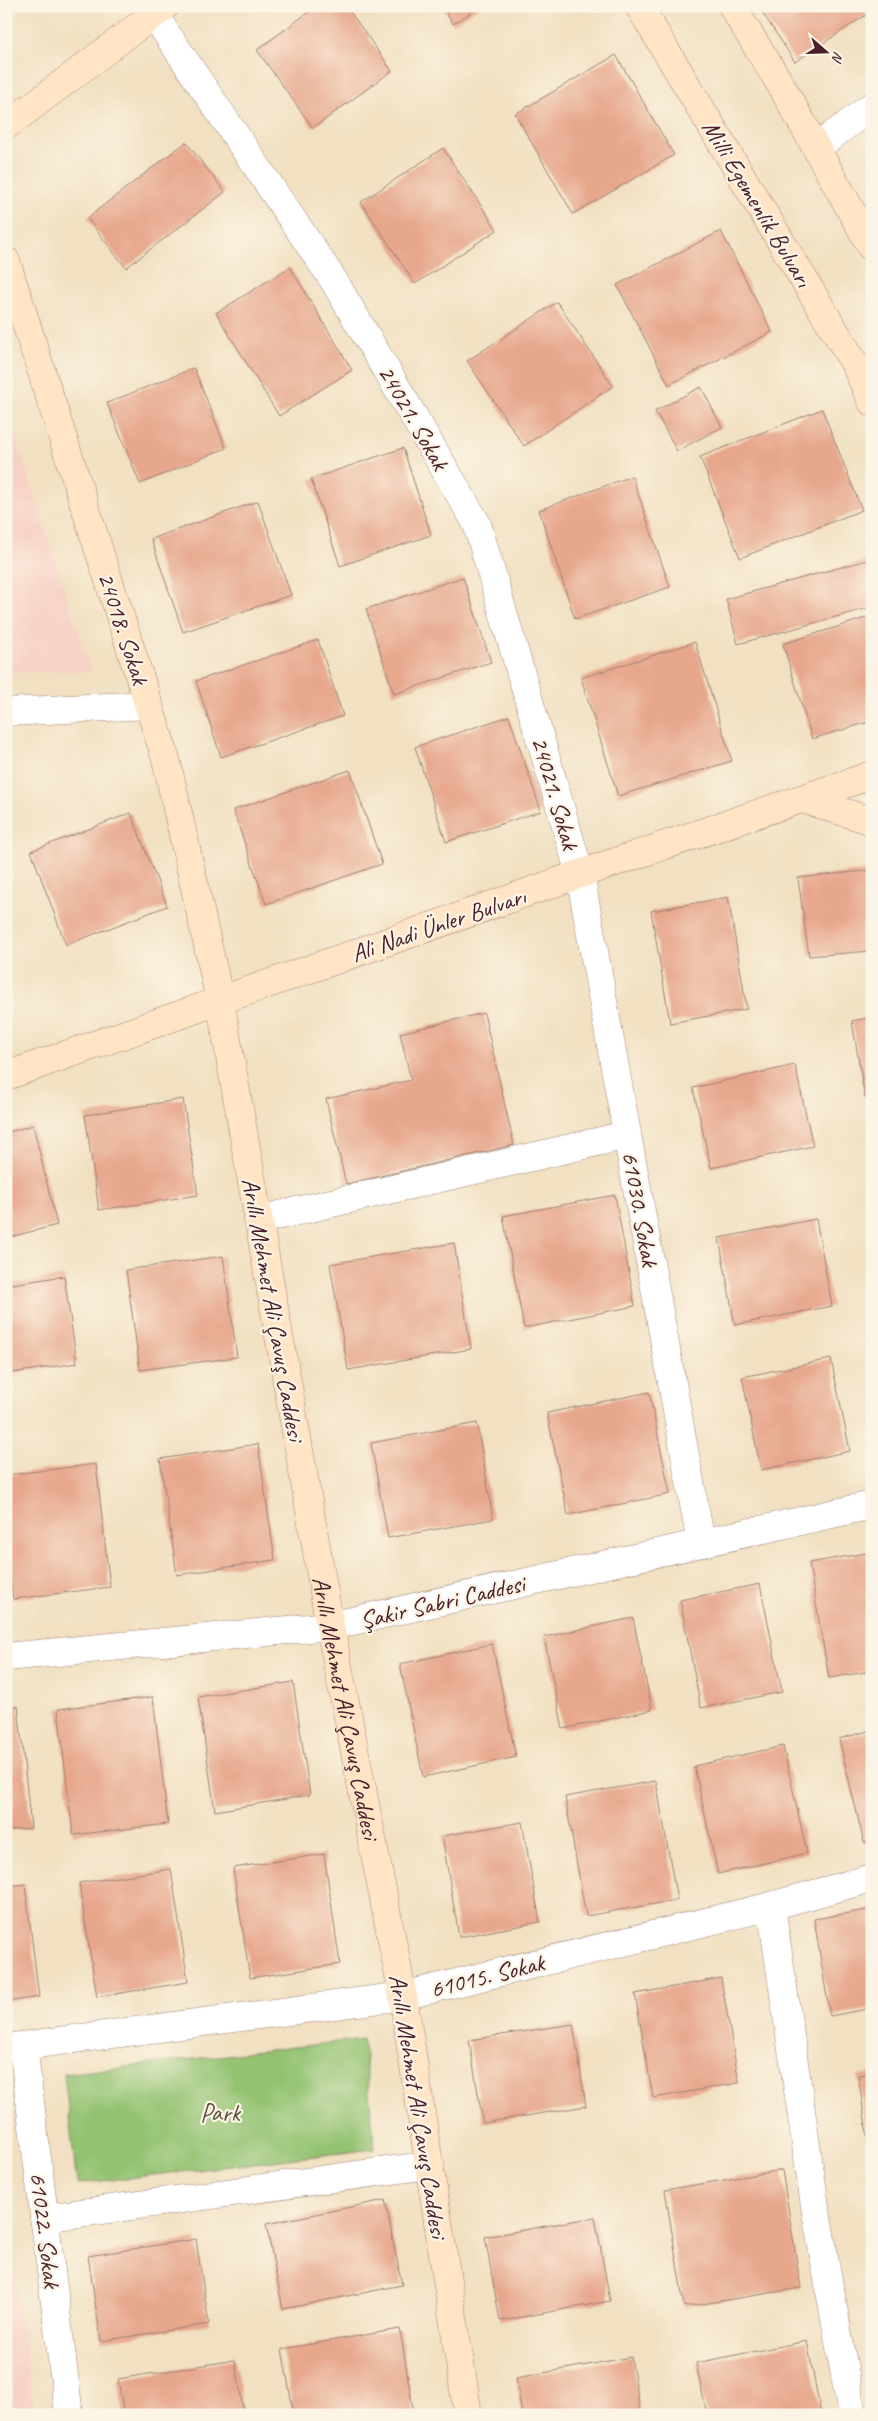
<svg xmlns="http://www.w3.org/2000/svg" width="878" height="2421" font-family="Caveat,sans-serif">
  <rect width="100%" height="100%" fill="#fcf5e5"/>
  <filter id="ink" filterUnits="userSpaceOnUse"><feTurbulence type="fractalNoise" baseFrequency=".02" numOctaves="2"/><feDisplacementMap in="SourceGraphic" scale="10" xChannelSelector="R" yChannelSelector="G"/><feConvolveMatrix kernelMatrix="1 2 1 2 8 2 1 2 1" color-interpolation-filters="sRGB"/></filter>
  <filter id="wash" filterUnits="userSpaceOnUse"><feTurbulence type="fractalNoise" baseFrequency=".0096" numOctaves="4" result="noise"/><feDisplacementMap in="SourceGraphic" scale="20" xChannelSelector="R" yChannelSelector="G"/><feGaussianBlur stdDeviation="1.12" result="paint"/><feColorMatrix in="noise" values="0 0 0 0 0 0 0 0 0 0 0 0 0 0 0 0 0 1.4 0 .05"/><feComposite in="paint" operator="in"/></filter>
  <g filter="url(#wash)">
    <rect width="100%" height="100%" fill="#f1e0c1"/>
    <g fill="#f7d1c6">
      <polygon points="6,413 8,413 91,671 6,672"/>
      <polygon points="6,2218 33,2401 35,2415 6,2415"/>
    </g>
    <polygon fill="#93c271" stroke="#6e704e" points="363,2039 375,2149 77,2184 64,2074"/>
    <g id="blocks">
      <g fill="#e7a78d">
        <polygon points="317,6 346,6 392,71 313,128 257,50"/>
        <polygon points="442,6 481,6 453,24"/>
        <polygon points="758,6 872,6 872,11 795,62"/>
        <polygon points="616,55 674,155 573,214 515,114"/>
        <polygon points="186,142 225,192 126,268 87,218"/>
        <polygon points="443,148 497,230 415,284 361,202"/>
        <polygon points="721,231 772,332 669,385 617,285"/>
        <polygon points="290,267 352,370 279,416 216,313"/>
        <polygon points="557,302 613,386 524,446 467,361"/>
        <polygon points="194,368 226,448 140,484 107,403"/>
        <polygon points="701,387 722,427 677,451 655,411"/>
        <polygon points="822,409 862,510 740,558 700,457"/>
        <polygon points="403,448 431,535 340,566 311,479"/>
        <polygon points="632,476 670,587 575,619 539,510"/>
        <polygon points="258,501 291,595 183,632 151,539"/>
        <polygon points="867,560 872,579 872,607 738,644 726,599"/>
        <polygon points="463,577 491,662 394,694 366,609"/>
        <polygon points="872,616 872,721 812,739 783,644"/>
        <polygon points="318,640 343,716 221,757 196,681"/>
        <polygon points="695,642 732,761 618,796 581,678"/>
        <polygon points="509,716 541,811 446,842 415,747"/>
        <polygon points="350,770 382,864 266,904 233,810"/>
        <polygon points="131,813 167,906 66,945 31,851"/>
        <polygon points="872,870 872,951 809,956 798,878"/>
        <polygon points="728,897 747,1009 670,1023 651,911"/>
        <polygon points="484,1013 514,1145 346,1184 326,1099 411,1080 400,1033"/>
        <polygon points="872,1017 872,1096 865,1098 852,1021"/>
        <polygon points="795,1065 813,1146 711,1168 693,1088"/>
        <polygon points="183,1099 198,1195 99,1210 85,1115"/>
        <polygon points="33,1125 57,1225 6,1238 6,1133"/>
        <polygon points="615,1195 635,1306 524,1328 503,1216"/>
        <polygon points="816,1219 832,1306 735,1325 719,1238"/>
        <polygon points="454,1243 471,1349 348,1370 330,1264"/>
        <polygon points="223,1256 237,1357 140,1370 126,1270"/>
        <polygon points="64,1276 77,1363 6,1374 6,1285"/>
        <polygon points="831,1359 850,1451 761,1470 742,1377"/>
        <polygon points="649,1392 670,1494 568,1515 547,1413"/>
        <polygon points="477,1423 493,1519 388,1538 371,1443"/>
        <polygon points="258,1444 275,1560 177,1575 160,1459"/>
        <polygon points="96,1464 110,1587 13,1599 6,1544 6,1475"/>
        <polygon points="872,1552 872,1671 829,1678 809,1563"/>
        <polygon points="760,1584 782,1692 701,1708 680,1600"/>
        <polygon points="633,1618 652,1710 563,1729 544,1637"/>
        <polygon points="492,1644 516,1757 423,1777 400,1664"/>
        <polygon points="293,1682 310,1795 215,1811 198,1697"/>
        <polygon points="153,1697 168,1824 73,1835 58,1709"/>
        <polygon points="18,1706 31,1828 6,1831 6,1707"/>
        <polygon points="872,1730 872,1842 864,1843 839,1739"/>
        <polygon points="783,1746 807,1853 718,1874 694,1766"/>
        <polygon points="656,1781 677,1900 586,1916 565,1797"/>
        <polygon points="522,1822 540,1922 459,1937 442,1836"/>
        <polygon points="324,1854 340,1964 250,1978 233,1868"/>
        <polygon points="171,1869 188,1982 97,1997 79,1883"/>
        <polygon points="25,1884 39,1997 6,2002 6,1886"/>
        <polygon points="872,1909 872,2008 830,2016 814,1919"/>
        <polygon points="721,1978 739,2083 653,2098 635,1994"/>
        <polygon points="573,2024 586,2106 483,2123 469,2040"/>
        <polygon points="872,2073 872,2160 871,2160 858,2075"/>
        <polygon points="782,2170 801,2288 684,2307 665,2190"/>
        <polygon points="385,2200 402,2285 283,2309 266,2224"/>
        <polygon points="595,2217 610,2301 500,2321 485,2237"/>
        <polygon points="196,2239 209,2324 101,2341 88,2256"/>
        <polygon points="400,2329 414,2415 294,2415 282,2349"/>
        <polygon points="807,2341 821,2415 707,2415 696,2363"/>
        <polygon points="631,2357 641,2415 522,2415 516,2378"/>
        <polygon points="235,2360 244,2415 124,2415 118,2379"/>
      </g>
    </g>
  </g>
  <g filter="url(#ink)">
    <use href="#blocks" fill-opacity="0" stroke="#9e8076" stroke-width="1"/>
    <g fill="none" stroke-linecap="round" stroke-linejoin="round">
      <defs>
        <g id="street">
          <polyline points="148,6 334,281 477,524 580,874 701,1543"/>
          <polyline points="816,148 872,106"/>
          <polyline points="6,712 149,705"/>
          <polyline points="258,1220 627,1135"/>
          <polyline points="6,1657 330,1626 872,1505"/>
          <polyline points="771,1906 815,2206 852,2415"/>
          <polyline points="23,2046 69,2415"/>
          <polyline points="6,2048 403,1996 771,1906 872,1878"/>
          <polyline points="44,2218 430,2165"/>
        </g>
        <g id="secondary">
          <polyline points="639,6 856,366 872,402"/>
          <polyline points="732,6 782,87 872,248"/>
          <polyline points="6,126 165,6"/>
          <path id="s1" d="M6,261L166,759L220,1000L330,1626L403,1996L468,2415"/>
          <polyline points="802,799 872,821"/>
          <polyline points="6,1076 580,874 872,775"/>
        </g>
      </defs>
      <use href="#street" stroke="#9e8076" stroke-width="29"/>
      <use href="#secondary" stroke="#9e8076" stroke-width="29"/>
      <use href="#street" stroke="#fff" stroke-width="28"/>
      <use href="#secondary" stroke="#ffe4c6" stroke-width="28"/>
    </g>
  </g>
  <g text-anchor="middle" stroke-width="4.5" stroke-linejoin="round" paint-order="stroke">
    <g font-size="25" fill="#4a1f2b" stroke="#fcf5e5">
      <text transform="translate(758 203) rotate(59)" y="9">Milli Egemenlik Bulvarı</text>
      <text transform="translate(414 417) rotate(60)" y="9">24021. Sokak</text>
      <text transform="translate(124 628) rotate(72)" y="9">24018. Sokak</text>
      <text transform="translate(556 793) rotate(74)" y="9">24021. Sokak</text>
      <text transform="translate(438 924) rotate(-19)" y="9">Ali Nadi Ünler Bulvarı</text>
      <text transform="translate(641 1209) rotate(80)" y="9">61030. Sokak</text>
      <text transform="translate(274 1309) rotate(80)" y="9">Arıllı Mehmet Ali Çavuş Caddesi</text>
      <text transform="translate(442 1601) rotate(-13)" y="9">Şakir Sabri Caddesi</text>
      <text dy="9" stroke="none"><textPath href="#s1" startOffset="1489">Arıllı Mehmet Ali Çavuş Caddesi</textPath></text>
      <text transform="translate(487 1975) rotate(-14)" y="9">61015. Sokak</text>
      <text transform="translate(419 2106) rotate(81)" y="9">Arıllı Mehmet Ali Çavuş Caddesi</text>
      <text transform="translate(46 2230) rotate(83)" y="9">61022. Sokak</text>
    </g>
    <g font-size="25" fill="#605040" stroke="#fcf5e5">
      <text x="220" y="2121">Park</text>
    </g>
  </g>
  <rect width="878" height="2421" fill="none" stroke="#fcf5e5" stroke-width="25"/>
  <g transform="translate(826 52) rotate(110)" stroke="#fcf5e5" stroke-width="4" paint-order="stroke">
  <path d="M0-4L9 19L0 12L-9 19Z" fill="#4a1f2b"/>
  <text y="-8" font-size="14" font-weight="bold" text-anchor="middle" fill="#4a1f2b">N</text>
  </g>
</svg>
